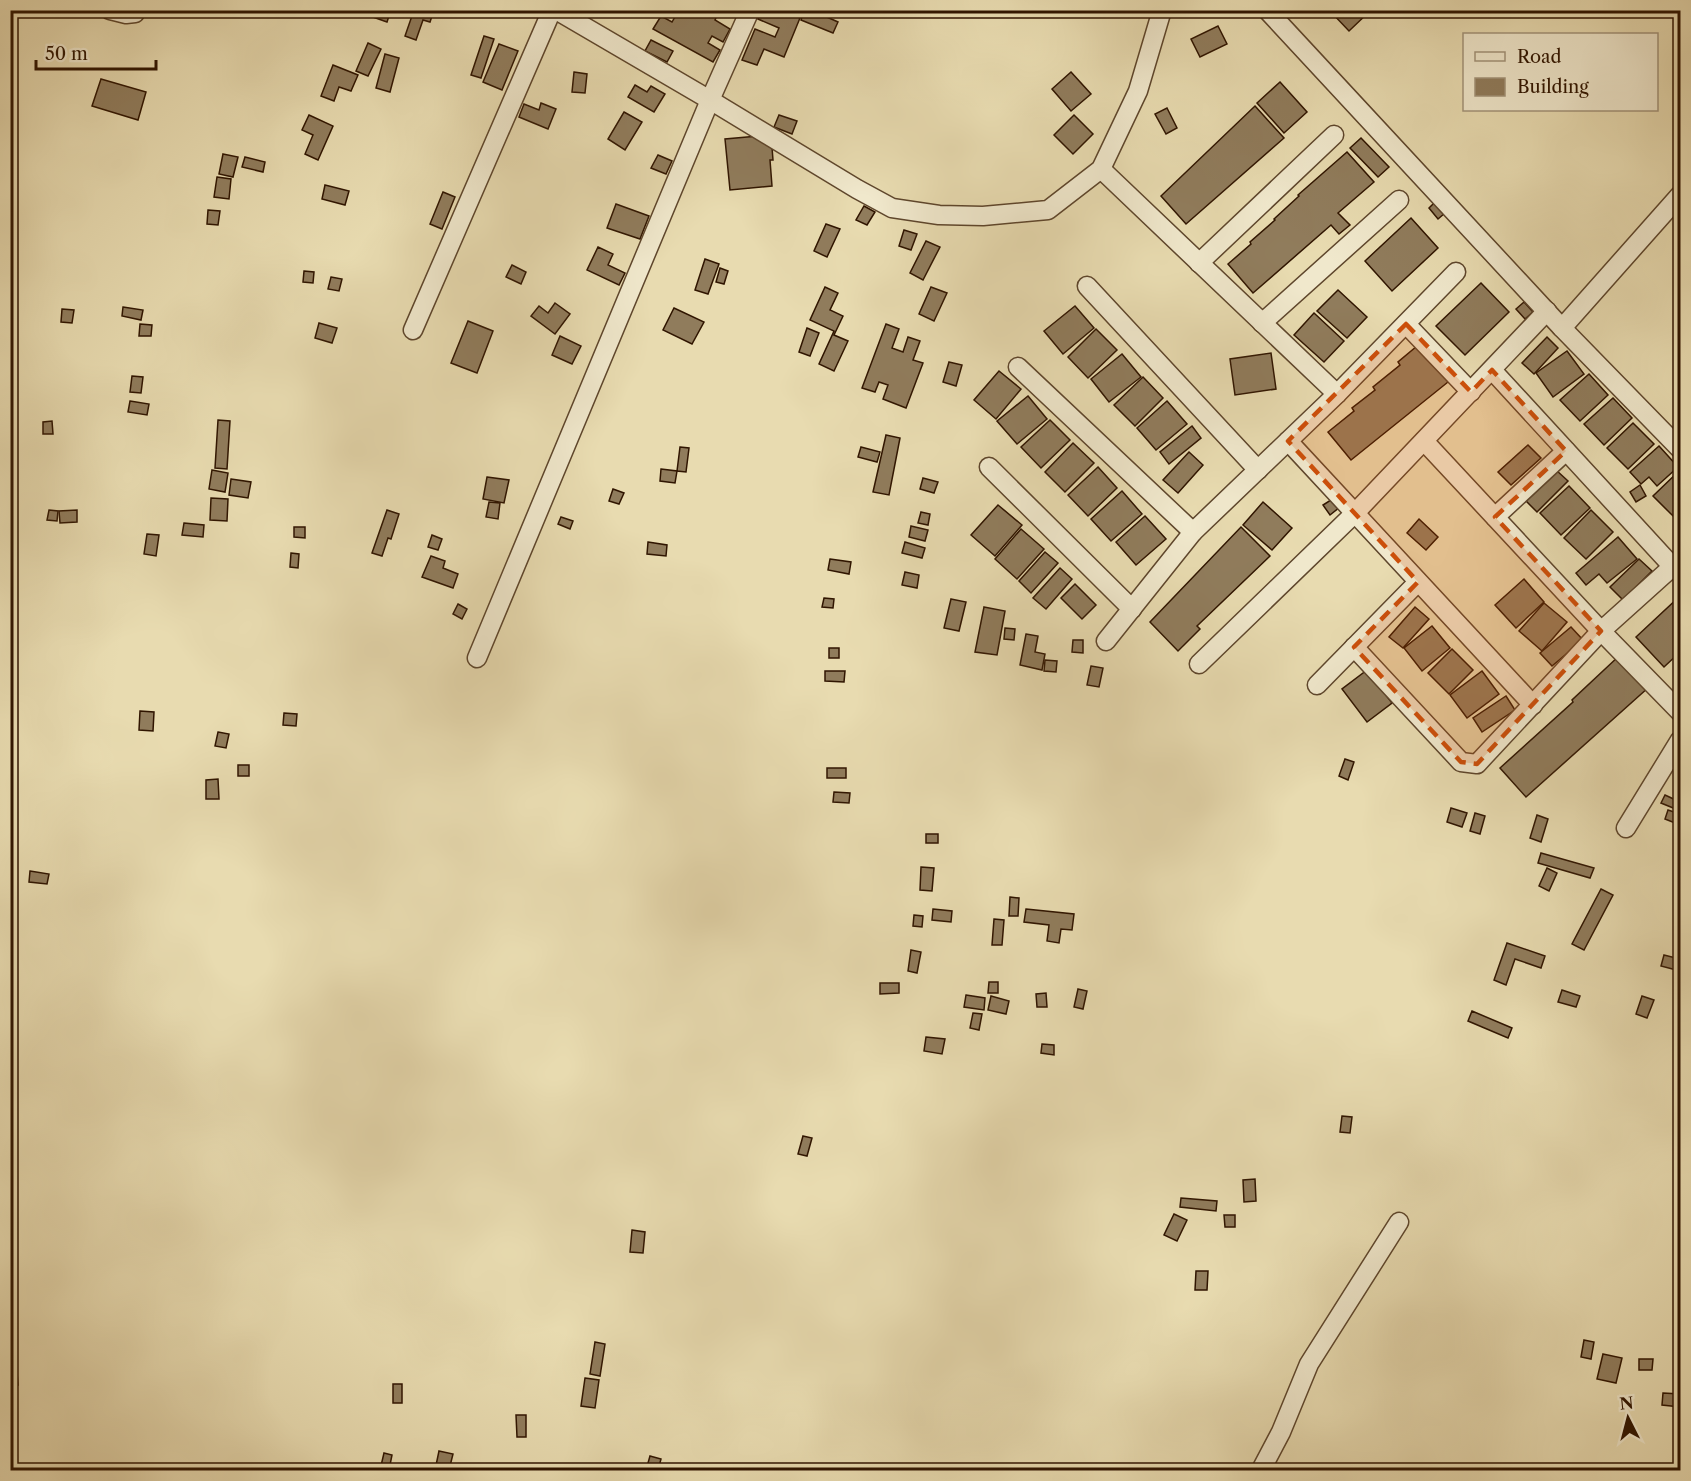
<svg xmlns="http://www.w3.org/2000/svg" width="1691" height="1481" font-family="'Libre Caslon Text',serif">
  <rect width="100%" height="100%" fill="#e8dbb0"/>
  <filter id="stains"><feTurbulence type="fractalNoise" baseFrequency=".00333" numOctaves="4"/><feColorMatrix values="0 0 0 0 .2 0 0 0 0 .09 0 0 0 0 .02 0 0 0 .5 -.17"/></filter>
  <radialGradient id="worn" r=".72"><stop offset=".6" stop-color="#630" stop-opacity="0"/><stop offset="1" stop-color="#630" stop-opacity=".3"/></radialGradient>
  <g fill="#907c5c" stroke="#301500" stroke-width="1.5">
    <polygon points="372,10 391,10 387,22 370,16"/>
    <polygon points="414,10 434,10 430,22 423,20 416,40 405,36"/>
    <polygon points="667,10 719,11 715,20 730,29 723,42 712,36 708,43 720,50 713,62 653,29 661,16 672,22 676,15"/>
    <polygon points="762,10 782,10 800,18 784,57 764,49 757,65 742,60 755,29 775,37 779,28 758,19"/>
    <polygon points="804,10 821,10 820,14 838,22 833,33 801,20"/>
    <rect x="960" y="10" width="34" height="7"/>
    <polygon points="1333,10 1371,10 1349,31 1331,12"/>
    <polygon points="1218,26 1227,44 1200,57 1191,39"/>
    <polygon points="484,36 494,39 481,78 471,75"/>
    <polygon points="651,40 673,51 667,62 645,51"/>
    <polygon points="368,43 381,49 368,76 356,71"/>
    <polygon points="499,44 518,51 502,90 483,82"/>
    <polygon points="385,54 399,58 390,92 376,88"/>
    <polygon points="333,65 358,75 351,91 339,87 334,101 321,96"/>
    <polygon points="574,72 587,74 585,93 572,92"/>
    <polygon points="1071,72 1091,94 1071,111 1052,89"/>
    <polygon points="101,79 146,92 138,120 92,106"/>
    <polygon points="1280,82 1307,112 1284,133 1257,103"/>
    <polygon points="635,85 647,92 651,86 665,94 654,112 628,97"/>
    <polygon points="541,103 556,109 548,129 519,117 524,104 539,110"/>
    <polygon points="1255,106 1284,138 1186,224 1161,196"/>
    <polygon points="1167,108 1177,128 1166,134 1155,114"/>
    <polygon points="624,112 642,122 625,150 608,139"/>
    <polygon points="309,115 333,126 318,160 305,154 313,135 302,130"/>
    <polygon points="779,115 797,121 792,134 774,127"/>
    <polygon points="1074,115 1093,134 1073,154 1054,135"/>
    <polygon points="771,135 773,160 770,160 772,186 730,190 725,139"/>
    <polygon points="1361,138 1389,167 1378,177 1350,148"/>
    <polygon points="1347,152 1374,182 1338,213 1350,225 1339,234 1331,225 1253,293 1228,264 1251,244 1250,242 1275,220 1274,219 1299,196 1298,195"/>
    <polygon points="223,154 238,157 233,177 219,174"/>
    <polygon points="658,155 672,161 666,174 651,168"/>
    <polygon points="245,157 265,162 263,172 242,167"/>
    <polygon points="217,177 231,179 229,199 214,197"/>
    <polygon points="325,185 349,191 345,205 322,199"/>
    <polygon points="443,192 455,197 442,229 430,224"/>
    <polygon points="1435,202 1445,213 1438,219 1429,208"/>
    <polygon points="616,204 649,216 640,239 607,228"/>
    <polygon points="864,206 875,212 867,225 856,220"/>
    <polygon points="208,210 220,211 218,225 207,224"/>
    <polygon points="1411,218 1438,248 1392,291 1365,261"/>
    <polygon points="826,224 840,229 827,257 814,251"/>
    <polygon points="904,230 917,234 911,250 899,246"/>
    <polygon points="926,241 940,247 923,280 910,273"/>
    <polygon points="598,247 613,254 608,265 625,273 619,285 587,270"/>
    <polygon points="705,259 719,264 708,294 695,290"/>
    <polygon points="512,265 526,272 521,284 506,277"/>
    <polygon points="720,268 728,271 724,284 716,282"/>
    <polygon points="304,271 314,272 313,283 303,282"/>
    <polygon points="331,277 342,279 339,291 328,289"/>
    <polygon points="1481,283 1509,312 1465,355 1436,326"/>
    <polygon points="825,287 838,293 830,310 843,316 834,335 848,341 834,371 819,364 834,331 810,320"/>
    <polygon points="931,287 947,293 934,321 919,314"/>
    <polygon points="1338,290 1367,317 1347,338 1317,311"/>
    <polygon points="1524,302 1533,312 1525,319 1516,309"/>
    <polygon points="555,303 570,314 555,334 531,316 539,306 548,313"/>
    <polygon points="1075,306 1094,328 1063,354 1044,331"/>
    <polygon points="123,307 143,310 141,320 122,316"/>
    <polygon points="674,308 704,322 692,344 663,330"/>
    <polygon points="62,309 74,310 72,323 61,322"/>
    <polygon points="1314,313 1344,341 1324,362 1294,335"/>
    <polygon points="468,321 493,331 477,373 451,363"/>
    <polygon points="319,323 337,328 332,343 315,338"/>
    <polygon points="140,324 152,325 151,336 139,336"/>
    <polygon points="886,324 899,329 892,348 903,352 908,337 920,341 913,360 923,363 906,408 883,399 888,385 879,382 875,392 862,388"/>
    <polygon points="807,328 819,333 810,356 799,352"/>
    <polygon points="1096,329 1117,350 1088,378 1068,357"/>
    <polygon points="560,336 581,346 572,364 552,355"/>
    <polygon points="1547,337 1558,348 1534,374 1522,363"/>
    <polygon points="1423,341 1453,378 1351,460 1328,432 1354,411 1352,408 1375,390 1373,387 1400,365 1398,362"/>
    <polygon points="1567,351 1584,374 1553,397 1536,373"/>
    <polygon points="1271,353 1276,389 1235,395 1230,359"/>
    <polygon points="1122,354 1141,377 1109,402 1091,379"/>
    <polygon points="949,362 962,365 956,386 943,382"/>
    <polygon points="999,371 1021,389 996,419 974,400"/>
    <polygon points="1589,374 1608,395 1580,421 1560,400"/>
    <polygon points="132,376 143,377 141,393 130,392"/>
    <polygon points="1143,377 1163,398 1135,426 1114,405"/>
    <polygon points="1028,396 1047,419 1017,444 997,421"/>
    <polygon points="1613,398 1632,418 1604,445 1584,424"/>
    <polygon points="130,401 149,404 147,415 128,412"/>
    <polygon points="1167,401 1187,424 1156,450 1137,428"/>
    <polygon points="218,420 230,421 227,469 215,468"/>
    <polygon points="1050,420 1070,440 1041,468 1021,447"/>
    <polygon points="52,421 53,434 43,434 43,422"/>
    <polygon points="1633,423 1654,444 1628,469 1607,448"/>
    <polygon points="1192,426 1201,438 1169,464 1160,452"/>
    <polygon points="886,435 900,438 889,495 873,492"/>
    <polygon points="1073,443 1094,463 1065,492 1045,472"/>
    <polygon points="1528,445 1541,458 1511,485 1498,472"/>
    <polygon points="1659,446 1678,467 1657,486 1649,477 1641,484 1630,472"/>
    <polygon points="680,447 689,448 686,472 677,471"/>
    <polygon points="861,447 880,452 877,462 858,457"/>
    <polygon points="1189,452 1203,465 1178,493 1163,480"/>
    <polygon points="1098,467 1117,488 1088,516 1068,495"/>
    <polygon points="661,469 677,471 675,483 660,481"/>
    <polygon points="212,470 228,473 225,492 209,489"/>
    <polygon points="1556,470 1568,481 1537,512 1525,500"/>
    <polygon points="1680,470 1680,512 1675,518 1653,496"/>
    <polygon points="487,477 509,480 504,503 483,499"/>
    <polygon points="923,478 938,482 934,493 920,489"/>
    <polygon points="231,479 251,482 248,498 229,495"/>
    <polygon points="1640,485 1646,496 1636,502 1630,492"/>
    <polygon points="1569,486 1590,508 1561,535 1540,513"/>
    <polygon points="613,489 624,493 619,504 609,501"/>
    <polygon points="1122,491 1142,514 1111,541 1091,519"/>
    <polygon points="211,498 228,499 227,521 210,520"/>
    <polygon points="1334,498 1340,507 1330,515 1323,505"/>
    <polygon points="489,502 500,503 498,519 486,517"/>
    <polygon points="1263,502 1292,528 1272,550 1243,525"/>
    <polygon points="998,505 1022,525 995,556 971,535"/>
    <polygon points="49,510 58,511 57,521 47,520"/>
    <polygon points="77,510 77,522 60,523 59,511"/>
    <polygon points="387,510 399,514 391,539 388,538 382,556 372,553"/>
    <polygon points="1591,510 1613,532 1586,559 1564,538"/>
    <polygon points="921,512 930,514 928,525 918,523"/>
    <polygon points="1145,516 1166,539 1136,565 1116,542"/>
    <polygon points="561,517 573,521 570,529 558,524"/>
    <polygon points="1419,519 1438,537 1426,550 1407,533"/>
    <polygon points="184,523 204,525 203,537 182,535"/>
    <polygon points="911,526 928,530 925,541 909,537"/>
    <polygon points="294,527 305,527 305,538 294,537"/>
    <polygon points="1241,527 1270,556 1197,626 1200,629 1178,651 1150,622"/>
    <polygon points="1021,529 1044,549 1017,579 995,559"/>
    <polygon points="147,534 159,535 156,556 144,554"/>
    <polygon points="432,535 442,539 438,550 428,547"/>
    <polygon points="1618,537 1637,559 1607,583 1599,574 1586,585 1576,573"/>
    <polygon points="648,542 667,545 666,556 647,554"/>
    <polygon points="905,542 925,548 922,558 902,553"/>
    <polygon points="1045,552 1058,563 1031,593 1019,581"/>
    <polygon points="291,553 299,554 298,568 290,567"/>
    <polygon points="431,556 445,561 443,568 458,574 453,588 422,577"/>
    <polygon points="830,559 851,562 849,574 828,570"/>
    <polygon points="1639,559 1652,571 1623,600 1610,587"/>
    <polygon points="1060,568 1072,579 1046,609 1033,598"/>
    <polygon points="905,572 919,575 917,588 902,585"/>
    <polygon points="1524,579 1544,602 1516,628 1495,605"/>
    <polygon points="1075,584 1096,605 1082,619 1061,598"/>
    <polygon points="1680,596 1680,652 1664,667 1636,637"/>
    <polygon points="824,598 834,599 833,608 822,607"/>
    <polygon points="951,599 966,602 959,631 944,628"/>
    <polygon points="1544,603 1567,622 1542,651 1519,631"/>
    <polygon points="458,604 467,609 462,619 453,614"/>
    <polygon points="984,607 1005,611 997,655 975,652"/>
    <polygon points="1415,607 1429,619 1403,648 1389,637"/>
    <polygon points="1432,626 1450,648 1422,671 1404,648"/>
    <polygon points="1571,627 1583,640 1552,666 1540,653"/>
    <polygon points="1005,628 1015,629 1014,640 1004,639"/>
    <polygon points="1026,634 1038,636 1035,652 1045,654 1042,670 1020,665"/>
    <polygon points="1073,640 1083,640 1083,653 1072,652"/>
    <rect x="829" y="648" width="10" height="10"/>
    <polygon points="1452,649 1473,670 1449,694 1428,673"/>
    <polygon points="1620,655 1649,687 1526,797 1500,768 1573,702 1572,700"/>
    <polygon points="1045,660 1057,661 1056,672 1044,671"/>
    <polygon points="1091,666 1103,668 1099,687 1087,685"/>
    <polygon points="1367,670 1392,703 1367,722 1342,689"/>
    <polygon points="825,671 845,671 844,682 825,681"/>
    <polygon points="1482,671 1499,694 1467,718 1450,695"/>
    <polygon points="1506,696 1515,710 1482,732 1473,718"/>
    <polygon points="140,711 154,712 153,731 139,730"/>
    <polygon points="284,713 297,714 296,726 283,725"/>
    <polygon points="218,732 229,734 226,748 215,746"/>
    <polygon points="1345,759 1354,762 1348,780 1339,776"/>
    <rect x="238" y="765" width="11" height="11"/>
    <rect x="827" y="768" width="19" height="10"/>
    <polygon points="218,779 219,799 206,799 206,780"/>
    <polygon points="834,792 850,793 849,803 833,802"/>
    <polygon points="1665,795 1680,802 1678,810 1661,803"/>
    <polygon points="1451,808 1467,813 1462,827 1447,822"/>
    <polygon points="1668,810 1680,814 1680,825 1665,819"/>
    <polygon points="1475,813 1485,816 1480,834 1470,831"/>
    <polygon points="1537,815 1548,819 1541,842 1530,838"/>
    <rect x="926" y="834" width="12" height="9"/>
    <polygon points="1541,853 1594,868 1590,878 1538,863"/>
    <polygon points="921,867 934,868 932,891 920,890"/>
    <polygon points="1547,868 1557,873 1549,891 1539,886"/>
    <polygon points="30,871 49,874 47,884 29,882"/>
    <polygon points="1601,889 1613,895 1584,950 1572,944"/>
    <polygon points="1010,897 1019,898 1018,916 1009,916"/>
    <polygon points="933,909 952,911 951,922 932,920"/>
    <polygon points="1026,909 1074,914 1072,930 1061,929 1059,943 1047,941 1049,925 1024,922"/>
    <polygon points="914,915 923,916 922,927 913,926"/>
    <polygon points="994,919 1004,920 1002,945 992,945"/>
    <polygon points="1507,943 1545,956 1541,968 1515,959 1506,985 1494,980"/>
    <polygon points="911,950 921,952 917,973 908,971"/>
    <polygon points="1664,955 1680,959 1680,971 1661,966"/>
    <polygon points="989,982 998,982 998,993 988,993"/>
    <polygon points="880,983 899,983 899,993 880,994"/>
    <polygon points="1078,989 1087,991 1083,1009 1074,1007"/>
    <polygon points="1562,990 1580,996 1576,1007 1558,1002"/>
    <polygon points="1046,993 1047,1007 1037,1007 1036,994"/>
    <polygon points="966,995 985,998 984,1010 964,1007"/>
    <polygon points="991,996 1009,1001 1006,1014 988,1010"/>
    <polygon points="1642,996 1654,1000 1647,1018 1636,1014"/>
    <polygon points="1472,1011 1512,1028 1508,1038 1468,1021"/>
    <polygon points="973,1013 982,1014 979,1030 970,1028"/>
    <polygon points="926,1037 945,1039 942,1054 924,1051"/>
    <polygon points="1042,1044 1054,1045 1054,1055 1041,1053"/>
    <polygon points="1342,1116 1352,1117 1350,1133 1340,1132"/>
    <polygon points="803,1136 812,1138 807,1156 798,1154"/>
    <polygon points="1255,1179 1256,1201 1244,1202 1243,1180"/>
    <polygon points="1181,1198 1217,1201 1216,1211 1180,1207"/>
    <polygon points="1174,1214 1187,1220 1177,1241 1164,1235"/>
    <polygon points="1224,1215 1235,1215 1235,1227 1225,1227"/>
    <polygon points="632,1230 645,1232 643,1253 630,1252"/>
    <polygon points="1196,1271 1208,1271 1207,1290 1195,1290"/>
    <polygon points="1584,1340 1594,1342 1591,1359 1581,1357"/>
    <polygon points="595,1342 605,1344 600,1376 590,1374"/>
    <polygon points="1603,1354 1622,1358 1616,1383 1597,1379"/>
    <polygon points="1639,1359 1653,1359 1652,1370 1639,1370"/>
    <polygon points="10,1372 17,1372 18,1385 10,1386"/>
    <polygon points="585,1378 599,1380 595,1408 581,1406"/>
    <rect x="393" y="1384" width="9" height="19"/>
    <polygon points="1663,1393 1680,1394 1680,1407 1662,1405"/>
    <polygon points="516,1415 526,1415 526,1437 517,1437"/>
    <polygon points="439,1451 453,1454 449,1470 435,1470"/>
    <polygon points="384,1453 392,1455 389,1470 380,1470"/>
    <polygon points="650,1456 661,1459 658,1470 646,1470"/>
  </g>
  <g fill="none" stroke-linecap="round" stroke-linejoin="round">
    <defs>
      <g id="street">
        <polyline points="110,10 126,14 135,13 136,10"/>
        <polyline points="556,10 710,100 857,189 892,208 939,215 983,216 1048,210 1101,169 1138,91 1162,10"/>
        <polyline points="1267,10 1562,328 1680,449"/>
        <polyline points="1101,169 1337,394"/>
        <polyline points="1199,263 1334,135"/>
        <polyline points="1087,286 1258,470"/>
        <polyline points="1262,323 1399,200"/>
        <polyline points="1406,324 1471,392"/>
        <polyline points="1562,328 1680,195"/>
        <polyline points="413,330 552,10"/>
        <polyline points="1018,367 1193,532"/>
        <polyline points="1492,370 1673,567"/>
        <polyline points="1288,441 1533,705"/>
        <polyline points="1424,441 1601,631 1680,712"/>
        <polyline points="989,467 1132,609"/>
        <polyline points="1495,517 1566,451"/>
        <polyline points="1106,641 1193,532 1337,394 1456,272"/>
        <polyline points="1354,647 1461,762 1477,764 1601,631 1680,560"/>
        <polyline points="477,658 710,100 750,10"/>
        <polyline points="1199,664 1354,514 1547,311"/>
        <polyline points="1317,685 1418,582"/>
        <polyline points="1626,828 1680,740"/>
        <polyline points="1261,1470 1281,1432 1309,1364 1399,1222"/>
      </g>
    </defs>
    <use href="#street" stroke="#5e462c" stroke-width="21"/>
    <use href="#street" stroke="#f0e8cc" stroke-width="18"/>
  </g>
  <path fill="#cc4f0a" fill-opacity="0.2" stroke="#cc4f0a" stroke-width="4.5" stroke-dasharray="12 8" stroke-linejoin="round" d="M1406,324L1471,392L1492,370L1566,451L1495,517L1601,631L1477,764L1461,762L1354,647L1418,582L1288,441Z"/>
  <rect width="1691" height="1481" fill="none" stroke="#e8dbb0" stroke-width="36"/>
  <rect x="12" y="12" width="1667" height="1457" fill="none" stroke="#301500" stroke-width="3"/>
  <rect x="18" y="18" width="1655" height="1445" fill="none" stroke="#301500" stroke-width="1.5"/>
  <rect x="1463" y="33" width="195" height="78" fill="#f0e8cc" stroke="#a3947a" stroke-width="1.5"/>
  <rect x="1475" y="52" width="30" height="9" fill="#f0e8cc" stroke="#a3947a" stroke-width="1.5"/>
  <text x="1517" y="63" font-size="18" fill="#301500">Road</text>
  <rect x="1475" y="78" width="30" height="18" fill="#907c5c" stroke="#a3947a" stroke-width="1.5"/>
  <text x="1517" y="93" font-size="18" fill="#301500">Building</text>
  <g transform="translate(1628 1418) rotate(354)" stroke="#f0e8cc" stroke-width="4.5" paint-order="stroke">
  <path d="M0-4.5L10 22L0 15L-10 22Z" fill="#301500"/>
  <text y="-9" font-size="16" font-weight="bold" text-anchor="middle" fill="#301500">N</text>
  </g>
  <path d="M36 60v9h120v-9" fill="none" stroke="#301500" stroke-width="3"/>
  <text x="45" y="60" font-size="18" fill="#301500" stroke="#f0e8cc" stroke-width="4.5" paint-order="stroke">50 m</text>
  <rect width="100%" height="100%" filter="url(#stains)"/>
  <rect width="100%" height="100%" fill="url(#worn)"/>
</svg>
